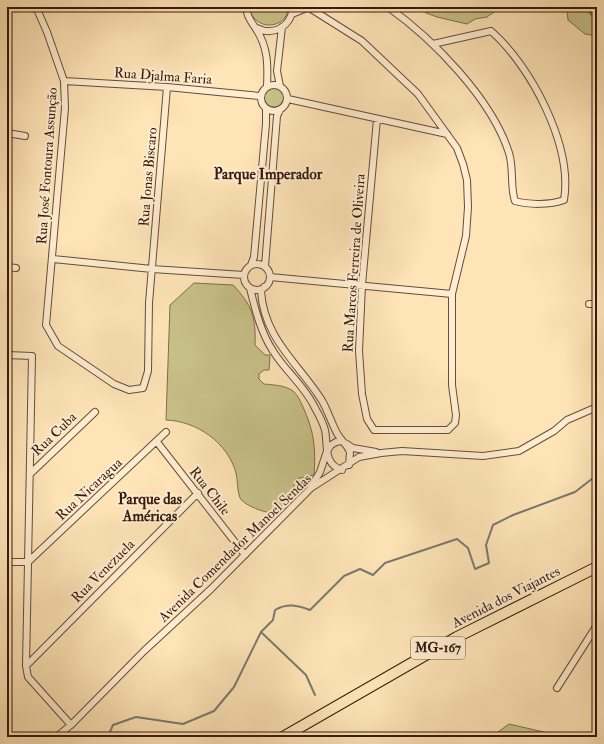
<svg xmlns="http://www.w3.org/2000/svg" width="604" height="744" viewBox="0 0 604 744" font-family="'IM FELL Double Pica',serif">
<rect width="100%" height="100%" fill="#fee4b7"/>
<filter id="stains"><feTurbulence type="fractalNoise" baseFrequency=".005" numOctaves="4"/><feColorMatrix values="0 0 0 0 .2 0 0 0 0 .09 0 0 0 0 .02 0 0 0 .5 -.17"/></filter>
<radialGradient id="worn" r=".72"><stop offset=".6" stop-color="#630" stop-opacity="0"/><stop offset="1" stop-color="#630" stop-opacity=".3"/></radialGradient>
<path fill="#c8c289" stroke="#7f6e4a" d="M249 7H289C286 31 253 31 249 7Z
M419 7H501L487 17 475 19 467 24 437 17 426 13Z
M564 7H597V36L585 34 568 20 567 11Z
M264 97a10 10 0 1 1 20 0a10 10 0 1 1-20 0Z
M194 283 233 285C252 305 256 317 255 345L265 355H270L269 370H264L259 374V379L264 384C273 385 285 385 293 391 298 395 300 401 303 407 314 431 316 448 314 475L295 479C294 496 285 502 274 513 265 513 245 506 240 498 237 491 238 481 236 473 228 443 197 421 166 420L170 305Z
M509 724 561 736 562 737H491Z"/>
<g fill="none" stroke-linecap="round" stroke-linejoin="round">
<path stroke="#777b71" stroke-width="2" d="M585 7 597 21
M261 632 306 675 315 695
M338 734 341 737
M111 737 109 734 113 725 136 717 183 724 214 711 234 687 261 632 273 620 275 610C287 603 297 605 310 610L344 576 360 569 373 575 385 563 457 539 468 548 475 569 489 563 486 545 493 525 513 515 575 492 597 475"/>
<defs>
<path id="minor" d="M36 7 47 32 64 81 65 108 46 325 58 346 114 384 129 390 143 388 148 371 149 303 167 87
M246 7C247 17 251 21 256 29 268 47 268 65 267 86
M308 7 362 41 418 94 457 148 463 164 467 180 468 207 466 236 452 294V385L456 415 455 423 448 430H374L367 419 362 394 359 351 362 285 377 119
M388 7C433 39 492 99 509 153 514 168 510 188 515 201 529 205 550 205 564 200 573 146 531 66 491 31L433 44
M292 14 309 7
M256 28C260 29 265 32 269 31 283 31 292 20 293 7
M64 81 167 87 260 96
M261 98a13 13 0 1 1 26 0a13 13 0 1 1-26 0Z
M280 86 277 71 282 27
M288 99 447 134
M7 133 25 136
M53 259 152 269 244 275
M244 277a13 13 0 1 1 26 0a13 13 0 1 1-26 0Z
M251 265 254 257 266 124V109
M265 266 277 116 280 110
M7 267 16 268
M270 277 452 294
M264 287 261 291C264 338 297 362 321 399 328 410 331 423 338 435 342 441 347 445 350 452L349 465
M250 288C255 309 261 333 273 351 285 371 305 386 315 408 319 415 323 423 325 430 328 445 323 464 342 470
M589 304H597
M7 355 32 356 26 666 28 677 71 725
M157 442 245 555
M30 474 95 412
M311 487 320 472 327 451 331 445 336 442 342 441 353 448 376 452
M7 562H28L166 432
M26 666 198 493
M557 688 597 625
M56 737 71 725 144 651 211 589 311 488 359 457 381 453 402 451 483 456 519 451 554 431 567 420 597 407"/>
<path id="primary" d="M283 737 457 637 597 567"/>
</defs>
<use href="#minor" stroke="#684c37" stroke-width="8"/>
<use href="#primary" stroke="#36190c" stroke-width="12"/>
<use href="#minor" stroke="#feedd0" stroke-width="6"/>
<use href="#primary" stroke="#fee4b7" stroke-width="10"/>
</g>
<g text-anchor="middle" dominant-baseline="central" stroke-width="4" stroke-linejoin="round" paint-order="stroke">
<rect fill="#feedd0" stroke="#725947" stroke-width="1" x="411" y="637" width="54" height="22" rx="3"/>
<g font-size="13" font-weight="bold" fill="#36190c">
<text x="438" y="648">MG-167</text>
</g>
<g font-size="14" fill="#36190c" stroke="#feedd0">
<text transform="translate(163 76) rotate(4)">Rua Djalma Faria</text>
<text transform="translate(47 166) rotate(-86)">Rua José Fontoura Assunção</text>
<text transform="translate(148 177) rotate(-85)">Rua Jonas Biscaro</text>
<text transform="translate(354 263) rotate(-86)">Rua Marcos Ferreira de Oliveira</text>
<text transform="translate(54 434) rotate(-44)">Rua Cuba</text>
<text transform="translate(89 489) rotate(-43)">Rua Nicaragua</text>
<text transform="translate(210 491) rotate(52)">Rua Chile</text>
<text transform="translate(235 548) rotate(-44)">Avenida Comendador Manoel Sendas</text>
<text transform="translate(103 571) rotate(-45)">Rua Venezuela</text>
<text transform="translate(506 597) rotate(-27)">Avenida dos Viajantes</text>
</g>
<g font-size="15" font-weight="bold" fill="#36190c" stroke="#feedd0">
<text x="268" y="174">Parque Imperador</text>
<text x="150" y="499">Parque das<tspan x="150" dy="17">Américas</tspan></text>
</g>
</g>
<rect width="604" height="744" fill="none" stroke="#fee4b7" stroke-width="24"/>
<rect x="8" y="8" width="588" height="728" fill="none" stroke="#36190c" stroke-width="2"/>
<rect x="12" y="12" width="580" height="720" fill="none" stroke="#36190c"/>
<rect width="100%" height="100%" filter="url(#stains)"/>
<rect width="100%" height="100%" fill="url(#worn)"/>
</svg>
